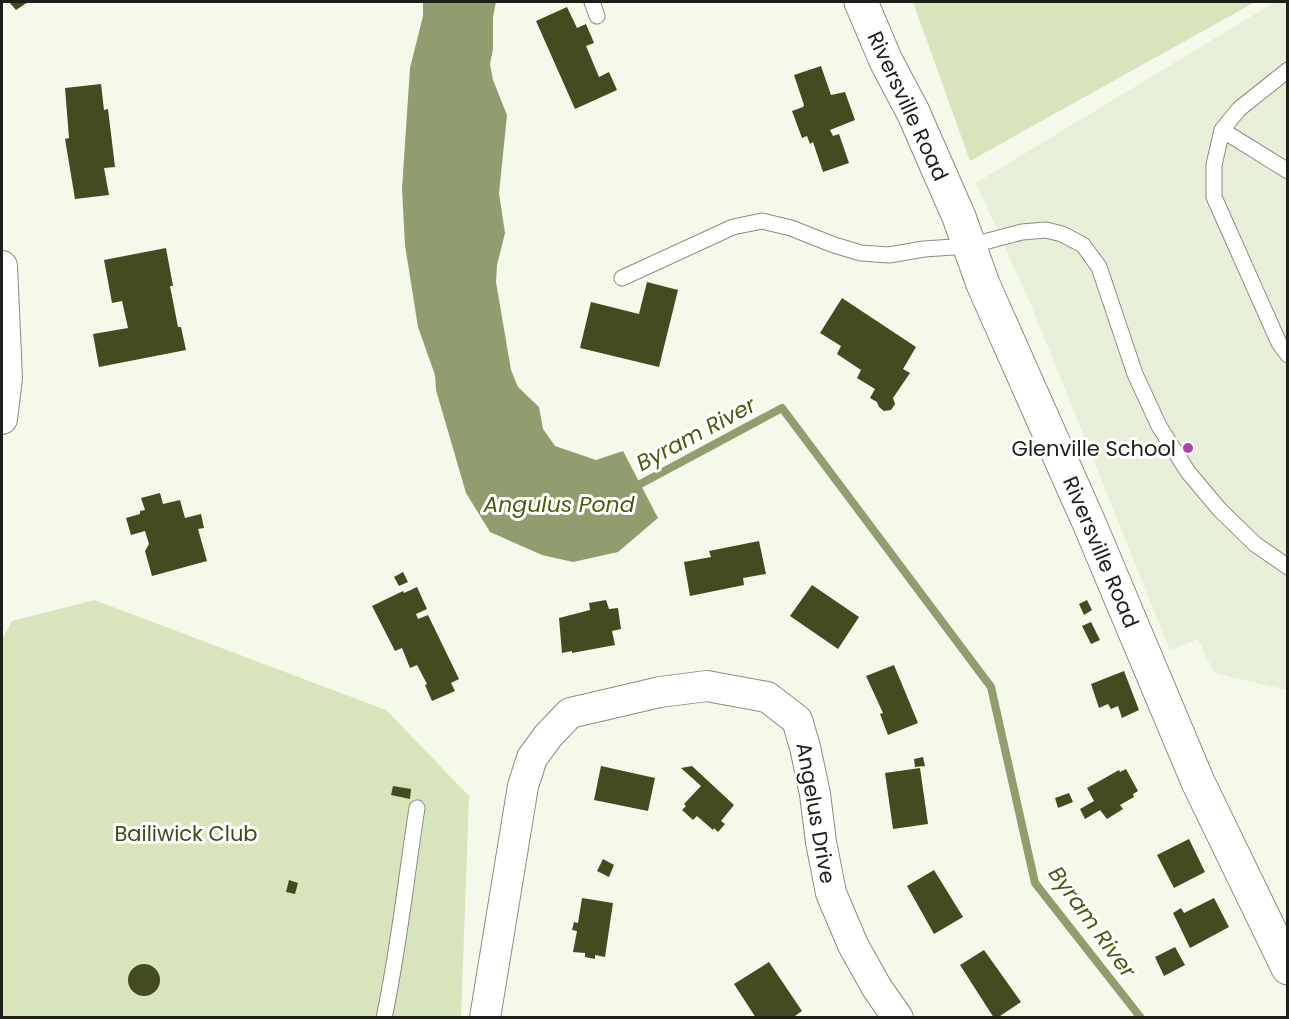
<svg xmlns="http://www.w3.org/2000/svg" width="1289" height="1019" viewBox="0 0 1289 1019" font-family="Poppins,sans-serif">
<rect width="100%" height="100%" fill="#f4f9ea"/>
<path fill="#e8efd9" d="M1275 2H1287V690L1214 673 1198 639 1170 650 1031 305 976 183Z"/>
<path fill="#d8e4bb" d="M913 2H1255L970 161Z
M94 600 386 710 469 796 461 1017H2V640L12 621Z"/>
<path fill="#909d6e" d="M423 2H496L493 17V49L490 64 493 80 507 115 499 193 505 233 497 265 496 282 511 370 518 387 539 407 543 429 555 446 596 460 623 451 658 518 618 552 573 562 542 555 490 532 466 493 436 390 435 375 418 327 405 245 402 189 410 68 423 16Z"/>
<g fill="none" stroke-linecap="round" stroke-linejoin="round">
<path stroke="#909d6e" stroke-width="8" d="M631 489 782 408 991 687 1035 883 1141 1018"/>
</g>
<path fill="#424c20" d="M9 2H28L16 10Z
M567 7 577 28 586 24 594 43 586 46 599 77 609 72 617 90 575 109 536 21Z
M821 66 831 95 845 92 855 120 830 130 833 136 839 134 849 163 823 172 813 142 810 144 807 136 802 138 792 111 803 107 804 105 794 75Z
M101 84 104 110 108 109 115 167 104 168 109 195 75 199 65 139 69 138 65 88Z
M166 248 173 286H170L178 327H181L186 350 99 367 93 334 128 328 122 301 112 303 104 260Z
M647 282 678 290 659 367 580 348 591 302 639 314Z
M842 298 916 347 903 369 910 373 893 398 895 404 891 410 884 411 879 407 877 402 870 398 875 389 857 378 861 370 837 354 841 346 820 333Z
M160 493 163 504 180 500 185 518 201 514 204 528 198 529 207 561 152 576 145 551 149 544 145 531 131 535 126 518 140 514V511L145 510 141 498Z
M759 541 766 574 743 578 744 585 690 596 684 562 711 557 709 551Z
M403 572 408 582 399 586 394 577Z
M812 585 859 617 838 649 790 616Z
M417 587 427 609 416 614 418 619 428 615 459 679 451 683 455 691 432 701 425 685 427 684 417 665 410 668 402 648 395 651 372 606 403 591 404 593Z
M606 600 609 609 618 608 621 629 612 631 615 645 572 653V651L562 653 559 618 590 610 589 603Z
M1087 600 1092 610 1084 615 1079 604Z
M1091 622 1100 640 1091 644 1082 626Z
M894 665 918 723 888 735 880 714 883 713 866 676Z
M1124 671 1139 710 1122 718 1118 706 1111 709 1108 704 1099 708 1091 684Z
M923 757 925 766 915 767 914 759Z
M601 766 655 778 648 811 594 800Z
M692 766 734 805 721 821 725 824 718 832 714 828 713 830 697 816 693 820 682 810 686 806 684 804 701 786 681 768Z
M920 768 928 824 893 829 885 773Z
M1126 769 1138 791 1133 794 1134 797 1120 805 1123 809 1107 819 1100 810 1085 819 1080 809 1094 801 1087 788 1119 770 1120 772Z
M393 786 411 789 410 799 391 795Z
M1069 793 1073 802 1058 808 1055 798Z
M1189 839 1205 872 1174 888 1157 855Z
M603 859 614 865 609 877 597 871Z
M934 870 963 917 934 934 907 886Z
M289 880 298 883 295 894 286 892Z
M582 898 613 903 605 957 595 955V959L585 957V953L573 952 577 931 572 930 574 922 578 923Z
M1214 898 1229 927 1190 948 1173 913 1181 908 1184 913Z
M1175 947 1185 965 1164 976 1155 957Z
M984 950 1021 1002 997 1018H994L960 965Z
M769 962 802 1011 792 1018H756L734 984Z
M128 980a16 16 0 1 1 32 0a16 16 0 1 1-32 0Z"/>
<g fill="none" stroke-linecap="round" stroke-linejoin="round">
<defs>
<path id="lane" d="M592 2 597 16
M1288 70 1239 109 1222 130 1214 165V197L1279 343 1288 355
M1222 130 1288 171
M622 278 733 227 762 221 791 228 834 245 861 253 889 255 924 249 969 246 1022 232 1046 230 1062 234 1083 245 1099 267 1135 374 1159 426 1188 472 1220 510 1255 544 1288 567
M384 1018C399 948 406 878 417 808"/>
<path id="street" d="M2 266 7 378 2 419
M485 1018 523 786 532 758 548 736 570 713 660 692 707 686 767 697 797 720 805 747 815 794 821 842 831 893 853 945 877 988 898 1018"/>
<path id="secondary" d="M861 2 886 61 913 112 959 217 983 284 1090 525 1198 782 1288 968"/>
</defs>
<use href="#lane" stroke="#898d80" stroke-width="17"/>
<use href="#street" stroke="#898d80" stroke-width="32"/>
<use href="#secondary" stroke="#898d80" stroke-width="35"/>
<use href="#lane" stroke="#fff" stroke-width="15"/>
<use href="#street" stroke="#fff" stroke-width="30"/>
<use href="#secondary" stroke="#fff" stroke-width="33"/>
</g>
<circle fill="#ab42a3" stroke="#fff" stroke-width="2" cx="1188" cy="448" r="6"/>
<g text-anchor="middle" dominant-baseline="central" stroke-width="6" stroke-linejoin="round" paint-order="stroke">
<g font-size="21" fill="#1e1f1a" stroke="#fff">
<text transform="translate(908 106) rotate(65)">Riversville Road</text>
<text transform="translate(1101 552) rotate(67)">Riversville Road</text>
<text transform="translate(816 813) rotate(80)">Angelus Drive</text>
</g>
<g font-size="21" fill="#1e1f1a" stroke="#fff" text-anchor="end">
<text x="1176" y="448">Glenville School</text>
</g>
<g font-size="21" fill="#404c16" stroke="#fff">
<text x="186" y="833">Bailiwick Club</text>
</g>
<g font-size="22" font-style="italic" fill="#4b5a0f" stroke="#fff">
<text transform="translate(696 434) rotate(-28)">Byram River</text>
<text x="559" y="504">Angulus Pond</text>
<text transform="translate(1092 922) rotate(54)">Byram River</text>
</g>
</g>
<rect width="1289" height="1019" fill="none" stroke="#1e1f1a" stroke-width="6"/>
</svg>
